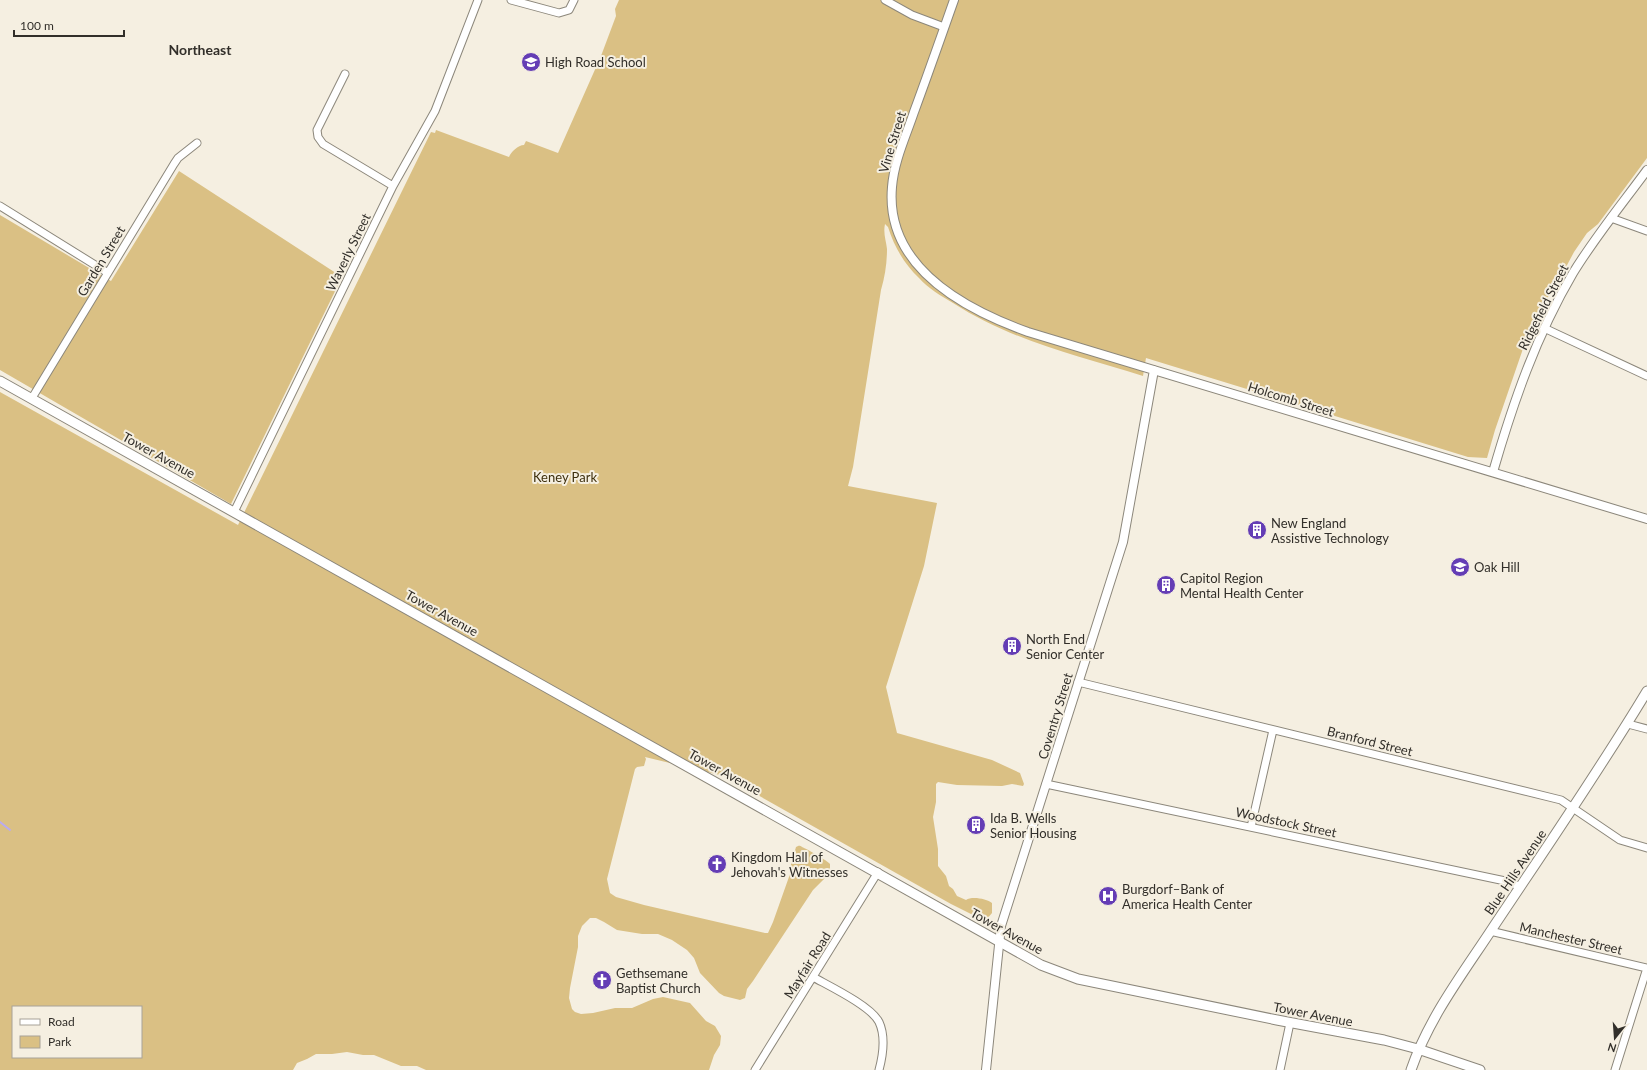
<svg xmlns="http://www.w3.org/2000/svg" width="1647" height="1070" viewBox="0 0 1647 1070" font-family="Lato,sans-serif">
<rect width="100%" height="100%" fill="#f5efe1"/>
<path fill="#dac084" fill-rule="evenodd" d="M619 0H1647V158L1598 224 1587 233 1574 252 1557 284 1548 297 1526 340 1495 430 1487 458 1468 457 1146 358 1143 376C1078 356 1010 340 953 303 941 296 928 288 919 278 904 264 894 246 888 227L885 224C883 233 886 240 887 249 887 263 885 276 881 290L853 467 848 486 937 503 924 566 886 687 897 733 992 760 1020 773 1024 784 1023 786 1012 784 1002 786 957 785 938 782 936 784V802L933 817 938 849V866L946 876 949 886 953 889 957 896 966 900C972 896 987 899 992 903V913L986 920H983L951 904 724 776 645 757 646 759 644 766 637 767 635 769 607 879 610 893 616 897 644 905 765 933H768L773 922 790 874 791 864 796 847C799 846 799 845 802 847 807 849 828 861 830 864V872L827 876 813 890 753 981 747 989 745 998 740 1000 724 996 719 993 700 973 694 958 687 950 672 940 658 934H642L617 930 604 922 596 918H590L582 926 578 936V947L570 988 569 998 572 1009 575 1012 581 1014 593 1013 615 1008H632L653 999 663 997 690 1003 706 1021 715 1026 721 1036 720 1045 714 1055 709 1070H426L417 1066H401L374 1055H363L347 1052 332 1054H316L307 1059 297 1063 293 1070H0V392L238 525 431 132 435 133 436 130 509 157C511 152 518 145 524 145L526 141 558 153 601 56 616 16 615 9ZM13 1007H141V1057H13Z
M179 171 342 277 231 504 0 370V215L111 281Z"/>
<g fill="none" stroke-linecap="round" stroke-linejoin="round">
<path stroke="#b9aaf1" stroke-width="2" d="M0 822 10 830"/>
<defs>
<path id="minor" d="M511 0 559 13 569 10 574 0
M885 0 912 15 944 27
M345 74 317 130 318 137 323 144 393 186
M0 206 108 273
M1611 218 1647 231
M1544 328 1647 376
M32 398 174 164 178 158 197 143
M234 512 393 186 435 111 478 0
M1078 682 1561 800 1620 840 1647 848
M1628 724 1647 729
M1046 784 1510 882 1520 887
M1251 827 1273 730
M1490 931 1647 968
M813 977C829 986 871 1006 879 1022 886 1037 883 1055 879 1070
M755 1070 878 872
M1280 1070 1290 1023
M1615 1070 1647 968"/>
<path id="tertiary" d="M954 0C941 37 928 74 914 112 906 136 894 161 892 187 885 267 964 309 1028 332L1647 519
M1493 472C1513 403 1536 336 1573 273 1595 237 1622 204 1647 170
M986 1070 1001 926 1123 542 1154 370"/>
<path id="secondary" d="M0 381 1041 965 1078 979 1277 1020 1384 1040 1418 1049 1480 1070
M1411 1070C1429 1017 1464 972 1494 926 1546 848 1599 771 1647 691"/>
</defs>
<use href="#minor" stroke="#8c877b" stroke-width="9"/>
<use href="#tertiary" stroke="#8c877b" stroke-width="10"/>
<use href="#secondary" stroke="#8c877b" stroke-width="11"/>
<use href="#minor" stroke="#fff" stroke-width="7"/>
<use href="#tertiary" stroke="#fff" stroke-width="8"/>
<use href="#secondary" stroke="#fff" stroke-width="9"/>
</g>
<defs>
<symbol id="school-disc" viewBox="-11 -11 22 22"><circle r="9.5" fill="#643db5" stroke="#f5efe1"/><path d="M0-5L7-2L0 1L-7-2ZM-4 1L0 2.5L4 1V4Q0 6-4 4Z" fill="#fff"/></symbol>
<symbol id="building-disc" viewBox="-11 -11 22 22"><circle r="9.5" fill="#643db5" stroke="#f5efe1"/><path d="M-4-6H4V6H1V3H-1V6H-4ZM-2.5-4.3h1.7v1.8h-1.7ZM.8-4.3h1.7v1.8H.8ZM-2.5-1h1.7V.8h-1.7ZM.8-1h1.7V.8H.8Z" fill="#fff"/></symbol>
<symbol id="church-disc" viewBox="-11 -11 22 22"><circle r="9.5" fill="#643db5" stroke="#f5efe1"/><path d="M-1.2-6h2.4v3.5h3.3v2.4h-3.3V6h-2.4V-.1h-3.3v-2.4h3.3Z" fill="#fff"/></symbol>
<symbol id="hospital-disc" viewBox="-11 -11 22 22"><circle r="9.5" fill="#643db5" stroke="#f5efe1"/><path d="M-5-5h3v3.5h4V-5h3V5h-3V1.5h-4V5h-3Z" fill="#fff"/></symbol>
</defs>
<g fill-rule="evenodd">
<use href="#school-disc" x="520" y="51" width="22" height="22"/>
<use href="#building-disc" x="1246" y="519" width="22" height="22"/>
<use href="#school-disc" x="1449" y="556" width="22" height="22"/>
<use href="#building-disc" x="1155" y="574" width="22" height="22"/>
<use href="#building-disc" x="1001" y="635" width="22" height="22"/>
<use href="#building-disc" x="965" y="814" width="22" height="22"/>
<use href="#church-disc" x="706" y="853" width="22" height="22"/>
<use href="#hospital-disc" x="1097" y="885" width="22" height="22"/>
<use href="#church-disc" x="591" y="969" width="22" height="22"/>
</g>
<g text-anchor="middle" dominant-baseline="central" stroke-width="4" stroke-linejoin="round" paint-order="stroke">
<g font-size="13" fill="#322f2a" stroke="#f5efe1" text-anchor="start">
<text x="545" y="62">High Road School</text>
<text x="1271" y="523">New England<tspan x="1271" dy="15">Assistive Technology</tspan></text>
<text x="1474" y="567">Oak Hill</text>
<text x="1180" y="578">Capitol Region<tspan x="1180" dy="15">Mental Health Center</tspan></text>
<text x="1026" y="639">North End<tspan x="1026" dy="15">Senior Center</tspan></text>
<text x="990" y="818">Ida B. Wells<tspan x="990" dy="15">Senior Housing</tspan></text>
<text x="731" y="857">Kingdom Hall of<tspan x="731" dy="15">Jehovah's Witnesses</tspan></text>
<text x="1122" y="889">Burgdorf–Bank of<tspan x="1122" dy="15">America Health Center</tspan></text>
<text x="616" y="973">Gethsemane<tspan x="616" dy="15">Baptist Church</tspan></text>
</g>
<g font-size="13" fill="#322f2a" stroke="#f5efe1">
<text transform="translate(892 142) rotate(-73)">Vine Street</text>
<text transform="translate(348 252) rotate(-64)">Waverly Street</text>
<text transform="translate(101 261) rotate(-59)">Garden Street</text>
<text transform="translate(1543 307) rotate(-63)">Ridgefield Street</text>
<text transform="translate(1291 399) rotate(17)">Holcomb Street</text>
<text transform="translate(159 455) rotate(29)">Tower Avenue</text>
<text transform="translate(442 613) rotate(29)">Tower Avenue</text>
<text transform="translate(1055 716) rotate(-73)">Coventry Street</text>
<text transform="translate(1370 741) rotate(14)">Branford Street</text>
<text transform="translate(725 772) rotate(29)">Tower Avenue</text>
<text transform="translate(1286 822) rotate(12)">Woodstock Street</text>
<text transform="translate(1515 872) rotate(-56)">Blue Hills Avenue</text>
<text transform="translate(1007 931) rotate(29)">Tower Avenue</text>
<text transform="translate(1571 938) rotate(13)">Manchester Street</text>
<text transform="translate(807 965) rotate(-58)">Mayfair Road</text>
<text transform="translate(1313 1014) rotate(11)">Tower Avenue</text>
</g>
<g font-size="13" fill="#3e300f" stroke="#f5efe1">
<text x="565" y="477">Keney Park</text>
</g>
<g font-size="14" font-weight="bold" fill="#322f2a" stroke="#f5efe1">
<text x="200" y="49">Northeast</text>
</g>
</g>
<rect x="12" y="1006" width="130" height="52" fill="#f5efe1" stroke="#a7a298"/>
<rect x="20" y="1019" width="20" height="6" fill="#ffffff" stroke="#a7a298"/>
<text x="48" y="1026" font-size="12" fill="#322f2a">Road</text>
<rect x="20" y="1036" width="20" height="12" fill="#dac084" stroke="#a7a298"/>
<text x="48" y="1046" font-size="12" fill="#322f2a">Park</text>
<g transform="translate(1615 1038) rotate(197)" stroke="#f5efe1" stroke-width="3" paint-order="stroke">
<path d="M0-3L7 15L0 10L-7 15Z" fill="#322f2a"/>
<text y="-6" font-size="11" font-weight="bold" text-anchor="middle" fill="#322f2a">N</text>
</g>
<path d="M14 30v6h110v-6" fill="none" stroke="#322f2a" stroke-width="2"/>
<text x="20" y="30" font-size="12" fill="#322f2a" stroke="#f5efe1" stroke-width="3" paint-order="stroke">100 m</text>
</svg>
